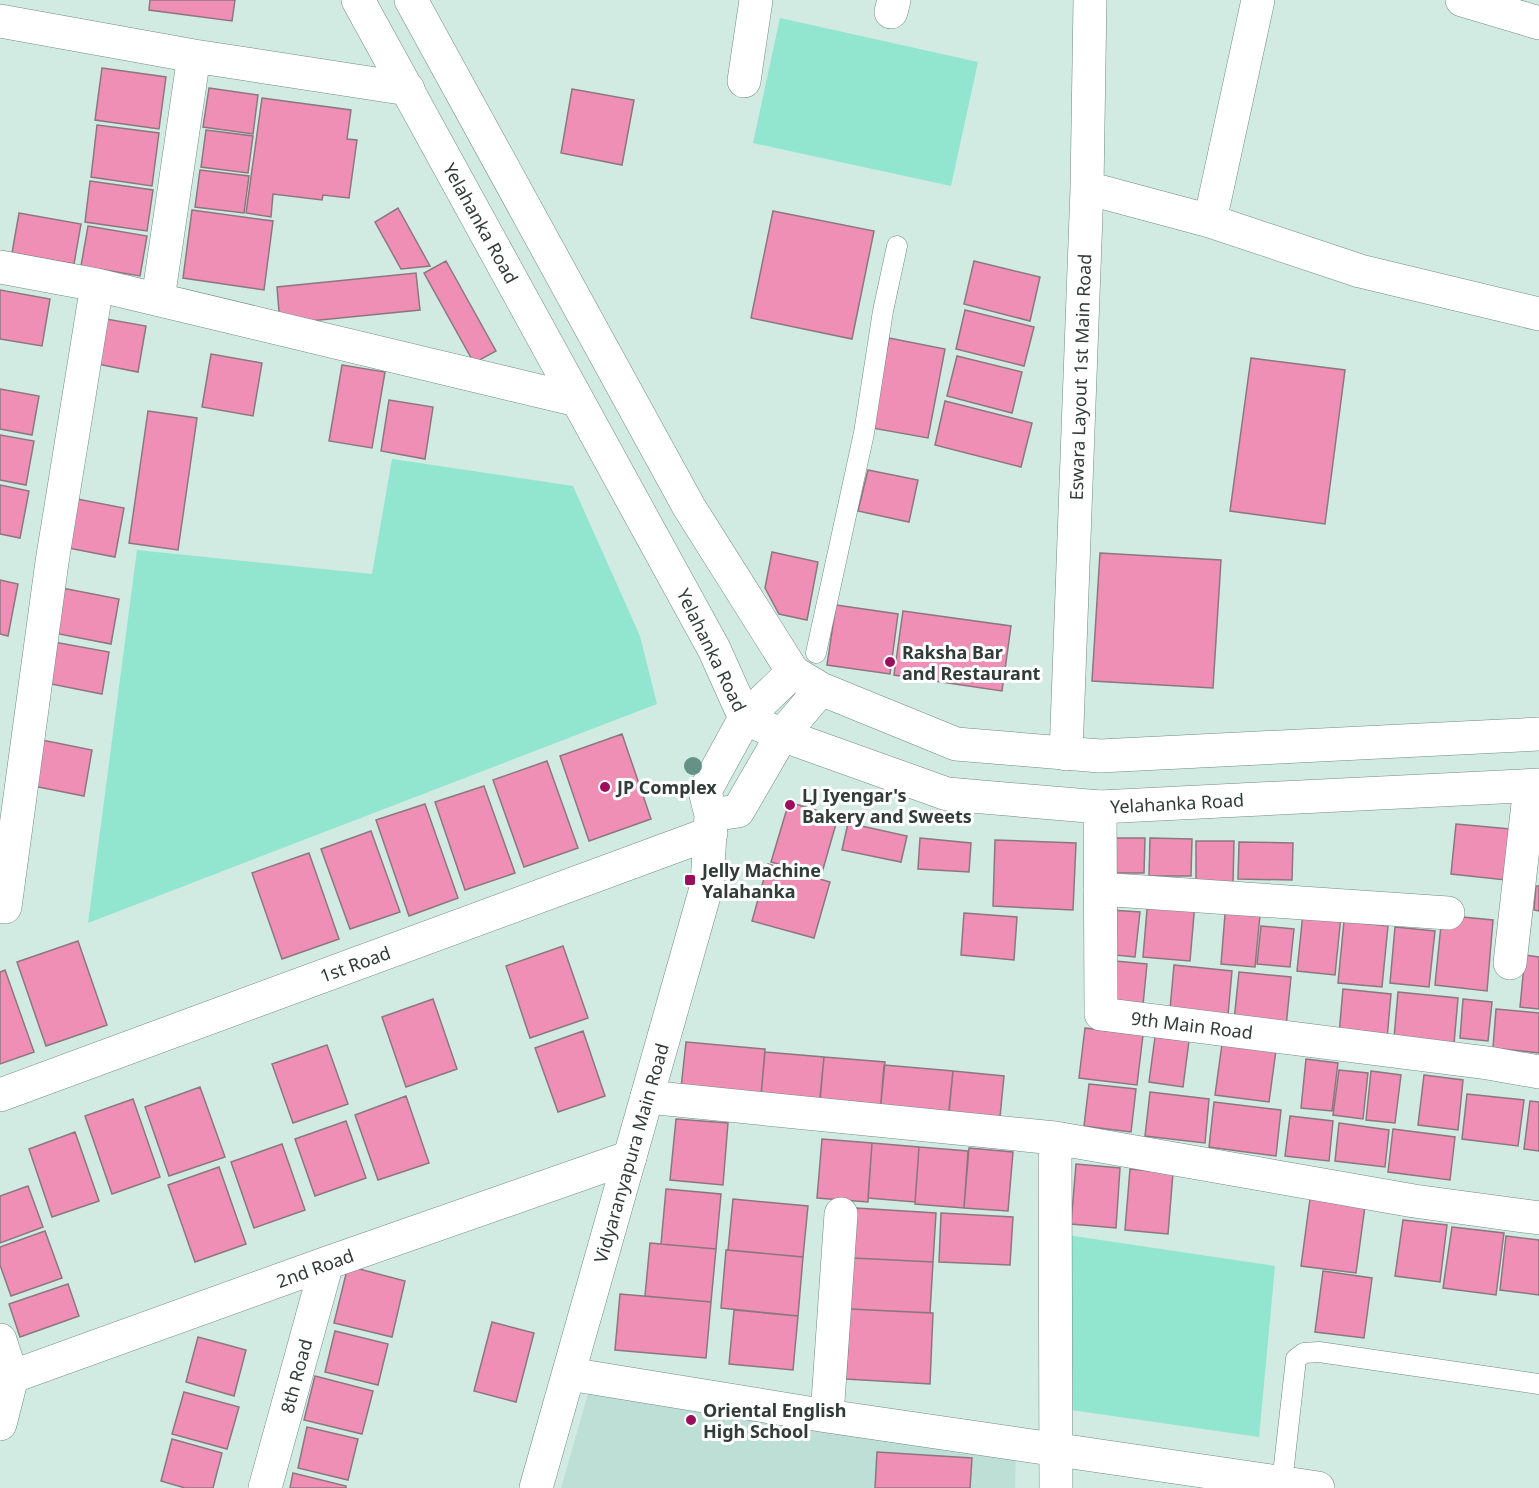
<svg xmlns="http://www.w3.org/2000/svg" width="1539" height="1488" viewBox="0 0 1539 1488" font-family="'Noto Sans',sans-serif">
<rect width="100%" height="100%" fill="#d1ebe3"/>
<path fill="#bedfd5" d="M589 1390 1016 1450 1015 1488H561Z"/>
<path fill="#92e5ce" d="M780 18 978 62 951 186 753 143Z
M392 459 573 486 640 636 657 704 88 923 137 550 372 574Z
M1067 1235 1275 1266 1259 1437 1071 1410Z"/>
<path fill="#f08fb5" stroke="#8d777f" stroke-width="1.5" d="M150 0H235L232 21 149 10Z
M102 68 166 77 159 129 95 120Z
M209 88 258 95 253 134 203 127Z
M572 89 634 100 622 165 561 153Z
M262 98 351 110 347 139 357 140 349 198 323 195 322 200 273 194 271 217 246 213Z
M97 125 159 133 152 186 91 177Z
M206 130 253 136 248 173 201 167Z
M200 170 249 176 244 213 195 207Z
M90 181 153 190 147 231 85 222Z
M398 208 430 266 401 269 375 222Z
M192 210 273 221 264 290 183 278Z
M773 211 874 231 852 339 751 318Z
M19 213 81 224 74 264 12 253Z
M88 226 147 236 140 276 81 266Z
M446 261 496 351 474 363 424 273Z
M974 261 1040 277 1030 321 964 304Z
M416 273 420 310 280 324 277 287Z
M0 290 50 299 42 346 0 339Z
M965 310 1034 327 1024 366 956 349Z
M95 317 146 326 138 372 87 362Z
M889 338 945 349 928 438 872 428Z
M211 354 262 363 253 416 202 407Z
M957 356 1022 372 1012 413 947 396Z
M1251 358 1345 370 1325 524 1230 511Z
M342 365 385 372 372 448 329 441Z
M0 389 39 396 32 435 0 429Z
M389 400 433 407 425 459 381 451Z
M945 401 1032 423 1021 467 935 445Z
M148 411 197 418 178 550 129 543Z
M0 435 34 441 26 485 0 480Z
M868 470 918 480 909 522 858 511Z
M0 485 29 491 20 538 0 534Z
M72 498 124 508 115 557 63 547Z
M772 552 818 562 807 620 779 614 765 588Z
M1100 553 1221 560 1213 688 1092 681Z
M0 580 18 584 8 636 0 634Z
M62 588 119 599 111 644 54 633Z
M836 605 898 614 890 674 827 665Z
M903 611 1011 626 1002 691 894 675Z
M54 642 109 652 102 694 46 683Z
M622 734 651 819 589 841 560 756Z
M37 739 92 750 84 796 28 785Z
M547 761 578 848 524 867 493 780Z
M484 786 515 873 465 890 435 802Z
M789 802 838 817 821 876 771 862Z
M425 804 458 898 409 916 376 820Z
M848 823 907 836 901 862 842 850Z
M1456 824 1510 829 1506 880 1451 874Z
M371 831 400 912 350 929 321 849Z
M920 838 971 843 969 872 918 869Z
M1106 838H1145L1144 873H1106Z
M1150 838 1192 839 1191 876H1149Z
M995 840 1076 843 1073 910 993 906Z
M1196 841H1234L1233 883H1196Z
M1239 842 1293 843 1292 880 1238 879Z
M309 853 339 939 282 959 252 873Z
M768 864 830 882 814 938 752 921Z
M1536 886H1539V911L1534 910Z
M1148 898 1195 903 1190 961 1143 957Z
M1226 902 1261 905 1255 967 1221 964Z
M1110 910 1140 912 1135 957 1105 954Z
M964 913 1017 917 1014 960 961 955Z
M1303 913 1341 916 1335 975 1297 971Z
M1442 915 1493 920 1487 991 1435 985Z
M1344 921 1388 926 1382 987 1338 983Z
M1261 926 1294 929 1290 967 1257 964Z
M1395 927 1435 931 1429 987 1390 983Z
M78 941 107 1025 46 1046 17 962Z
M563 946 588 1018 530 1038 506 966Z
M1525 955 1539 957V1009L1520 1007Z
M1115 961 1147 964 1143 1005 1111 1002Z
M1174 965 1232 971 1228 1015 1170 1009Z
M5 970 34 1052 0 1064V972Z
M1239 972 1291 977 1286 1027 1234 1021Z
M1343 989 1391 994 1387 1039 1339 1034Z
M1398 992 1458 998 1454 1044 1394 1038Z
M433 999 457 1069 406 1087 382 1017Z
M1463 999 1492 1002 1488 1041 1460 1038Z
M1496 1009 1539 1013V1053L1493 1048Z
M1085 1028 1143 1035 1137 1085 1079 1078Z
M583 1031 605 1096 558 1112 535 1048Z
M1155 1037 1189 1041 1183 1087 1149 1082Z
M686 1042 765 1049 761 1096 681 1088Z
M1222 1044 1276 1050 1269 1102 1215 1095Z
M327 1045 348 1104 293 1123 272 1064Z
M765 1052 824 1057 820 1101 761 1096Z
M824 1057 885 1062 880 1113 819 1107Z
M1306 1059 1338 1063 1332 1111 1301 1108Z
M884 1065 953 1071 948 1119 880 1113Z
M1339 1070 1368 1073 1363 1119 1333 1115Z
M953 1071 1004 1076 1000 1117 949 1113Z
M1371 1071 1401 1075 1395 1123 1366 1120Z
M1424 1075 1463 1080 1458 1130 1418 1125Z
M1089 1084 1136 1089 1131 1132 1084 1126Z
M200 1087 225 1157 169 1176 145 1107Z
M1150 1092 1209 1099 1205 1143 1145 1136Z
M1467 1094 1524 1100 1518 1146 1462 1139Z
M406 1096 429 1163 378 1180 355 1115Z
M133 1099 160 1177 112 1194 85 1116Z
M1530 1101 1539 1102V1151L1524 1149Z
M1214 1102 1281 1110 1276 1156 1209 1147Z
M1290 1116 1333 1121 1329 1161 1285 1156Z
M676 1119 728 1123 723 1185 670 1180Z
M346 1121 366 1178 315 1196 295 1139Z
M1339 1123 1389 1130 1385 1167 1335 1161Z
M1393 1129 1455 1137 1450 1180 1388 1172Z
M75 1132 99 1201 52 1217 29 1149Z
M822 1139 872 1143 868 1202 817 1198Z
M872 1143 919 1147 915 1202 868 1198Z
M282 1144 305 1210 254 1228 231 1162Z
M919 1147 968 1151 964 1208 915 1204Z
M969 1148 1013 1152 1008 1211 964 1208Z
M1076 1164 1120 1168 1116 1228 1071 1224Z
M219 1167 246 1244 195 1262 168 1185Z
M1130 1169 1173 1173 1168 1234 1125 1230Z
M28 1186 43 1227 0 1243V1196Z
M666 1189 721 1194 716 1249 661 1244Z
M733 1199 808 1206 803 1257 728 1250Z
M1310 1199 1365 1206 1356 1273 1301 1266Z
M856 1208 936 1213 933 1262 853 1258Z
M941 1213 1013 1217 1010 1265 939 1262Z
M1403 1220 1447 1225 1440 1282 1395 1276Z
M1452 1227 1504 1233 1496 1295 1443 1288Z
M45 1231 62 1278 11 1296 0 1265V1247Z
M1506 1236 1539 1240V1295L1500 1290Z
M650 1243 716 1249 711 1302 645 1296Z
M726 1250 803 1257 798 1316 721 1308Z
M853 1258 933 1262 930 1313 850 1309Z
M348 1266 405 1281 392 1337 334 1323Z
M1323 1271 1372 1278 1364 1338 1315 1332Z
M68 1284 79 1316 20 1337 9 1304Z
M620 1294 711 1302 706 1358 615 1350Z
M850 1309 933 1313 930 1384 846 1379Z
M734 1310 798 1316 793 1370 729 1364Z
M492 1322 534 1333 516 1402 474 1391Z
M335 1331 388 1344 378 1385 325 1372Z
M198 1337 246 1350 234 1396 186 1382Z
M315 1376 373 1391 362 1434 304 1420Z
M184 1392 239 1407 227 1449 172 1434Z
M307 1427 358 1439 348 1480 298 1468Z
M172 1439 222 1453 213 1488H185L161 1481Z
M877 1452 972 1458 970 1488H875Z
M293 1473 346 1486V1488H290Z"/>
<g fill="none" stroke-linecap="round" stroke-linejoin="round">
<defs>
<path id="service" d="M816 653 864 433 883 311 897 246
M1282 1483 1296 1359 1304 1353 1319 1352 1539 1384"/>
<path id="minor" d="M1462 0 1539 23
M891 12 894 0
M0 21 194 56 408 89
M744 81 756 0
M1087 188 1210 221 1360 271 1539 314
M1210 221 1258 0
M0 267 97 285 52 562 5 907 0 906
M97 285 577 400
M158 299 194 56
M1066 754 1087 188 1090 0
M1100 807 1101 1014 1488 1063 1539 1072
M1100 889 1448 913
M1510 963 1530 786
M0 1095 711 833
M647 1097 1055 1138 1414 1201 1539 1218
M1055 1138 1056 1488
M0 1340 12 1377 0 1424
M569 1374 827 1416 1318 1488
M0 1381 327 1263 630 1157
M827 1416 841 1214
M265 1488 327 1263"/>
<path id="secondary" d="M358 0 714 649 745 718 782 735 947 794 1100 807 1539 785
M411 0 689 507 793 672 821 689 956 744 1100 756 1539 734
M711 815 738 811 782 735 821 689
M536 1488 707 885 711 815 705 791 745 718 793 672"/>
</defs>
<use href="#service" stroke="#728a83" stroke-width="21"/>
<use href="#minor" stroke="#728a83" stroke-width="34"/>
<use href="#secondary" stroke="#728a83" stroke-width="34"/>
<use href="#service" stroke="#fff" stroke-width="20"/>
<use href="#minor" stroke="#fff" stroke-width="33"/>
<use href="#secondary" stroke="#fff" stroke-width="33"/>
</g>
<circle fill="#659187" cx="693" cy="766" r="9"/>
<g fill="#9c0e5b" stroke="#fff" stroke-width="2">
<circle cx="890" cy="662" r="6"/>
<circle cx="605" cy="787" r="6"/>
<circle cx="790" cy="805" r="6"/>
<rect x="684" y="874" width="12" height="12" rx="3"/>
<circle cx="691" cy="1420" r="6"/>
</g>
<g text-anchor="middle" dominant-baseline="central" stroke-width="6" stroke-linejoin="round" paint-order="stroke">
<g font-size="18" fill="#313b38" stroke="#fff">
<text transform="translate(481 223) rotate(61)">Yelahanka Road</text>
<text transform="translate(1080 377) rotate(-88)">Eswara Layout 1st Main Road</text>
<text transform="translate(712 650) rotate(64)">Yelahanka Road</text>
<text transform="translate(1177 803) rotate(-3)">Yelahanka Road</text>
<text transform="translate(355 964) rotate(-20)">1st Road</text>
<text transform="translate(1192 1025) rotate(7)">9th Main Road</text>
<text transform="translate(631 1153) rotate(-74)">Vidyaranyapura Main Road</text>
<text transform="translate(315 1268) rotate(-20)">2nd Road</text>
<text transform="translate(296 1376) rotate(-75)">8th Road</text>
</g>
<g font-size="18" font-weight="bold" fill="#313b38" stroke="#fff" text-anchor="start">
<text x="902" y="652">Raksha Bar<tspan x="902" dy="21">and Restaurant</tspan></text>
<text x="617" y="787">JP Complex</text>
<text x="802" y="795">LJ Iyengar's<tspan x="802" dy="21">Bakery and Sweets</tspan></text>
<text x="702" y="870">Jelly Machine<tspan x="702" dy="21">Yalahanka</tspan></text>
<text x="703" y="1410">Oriental English<tspan x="703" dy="21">High School</tspan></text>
</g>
</g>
</svg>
